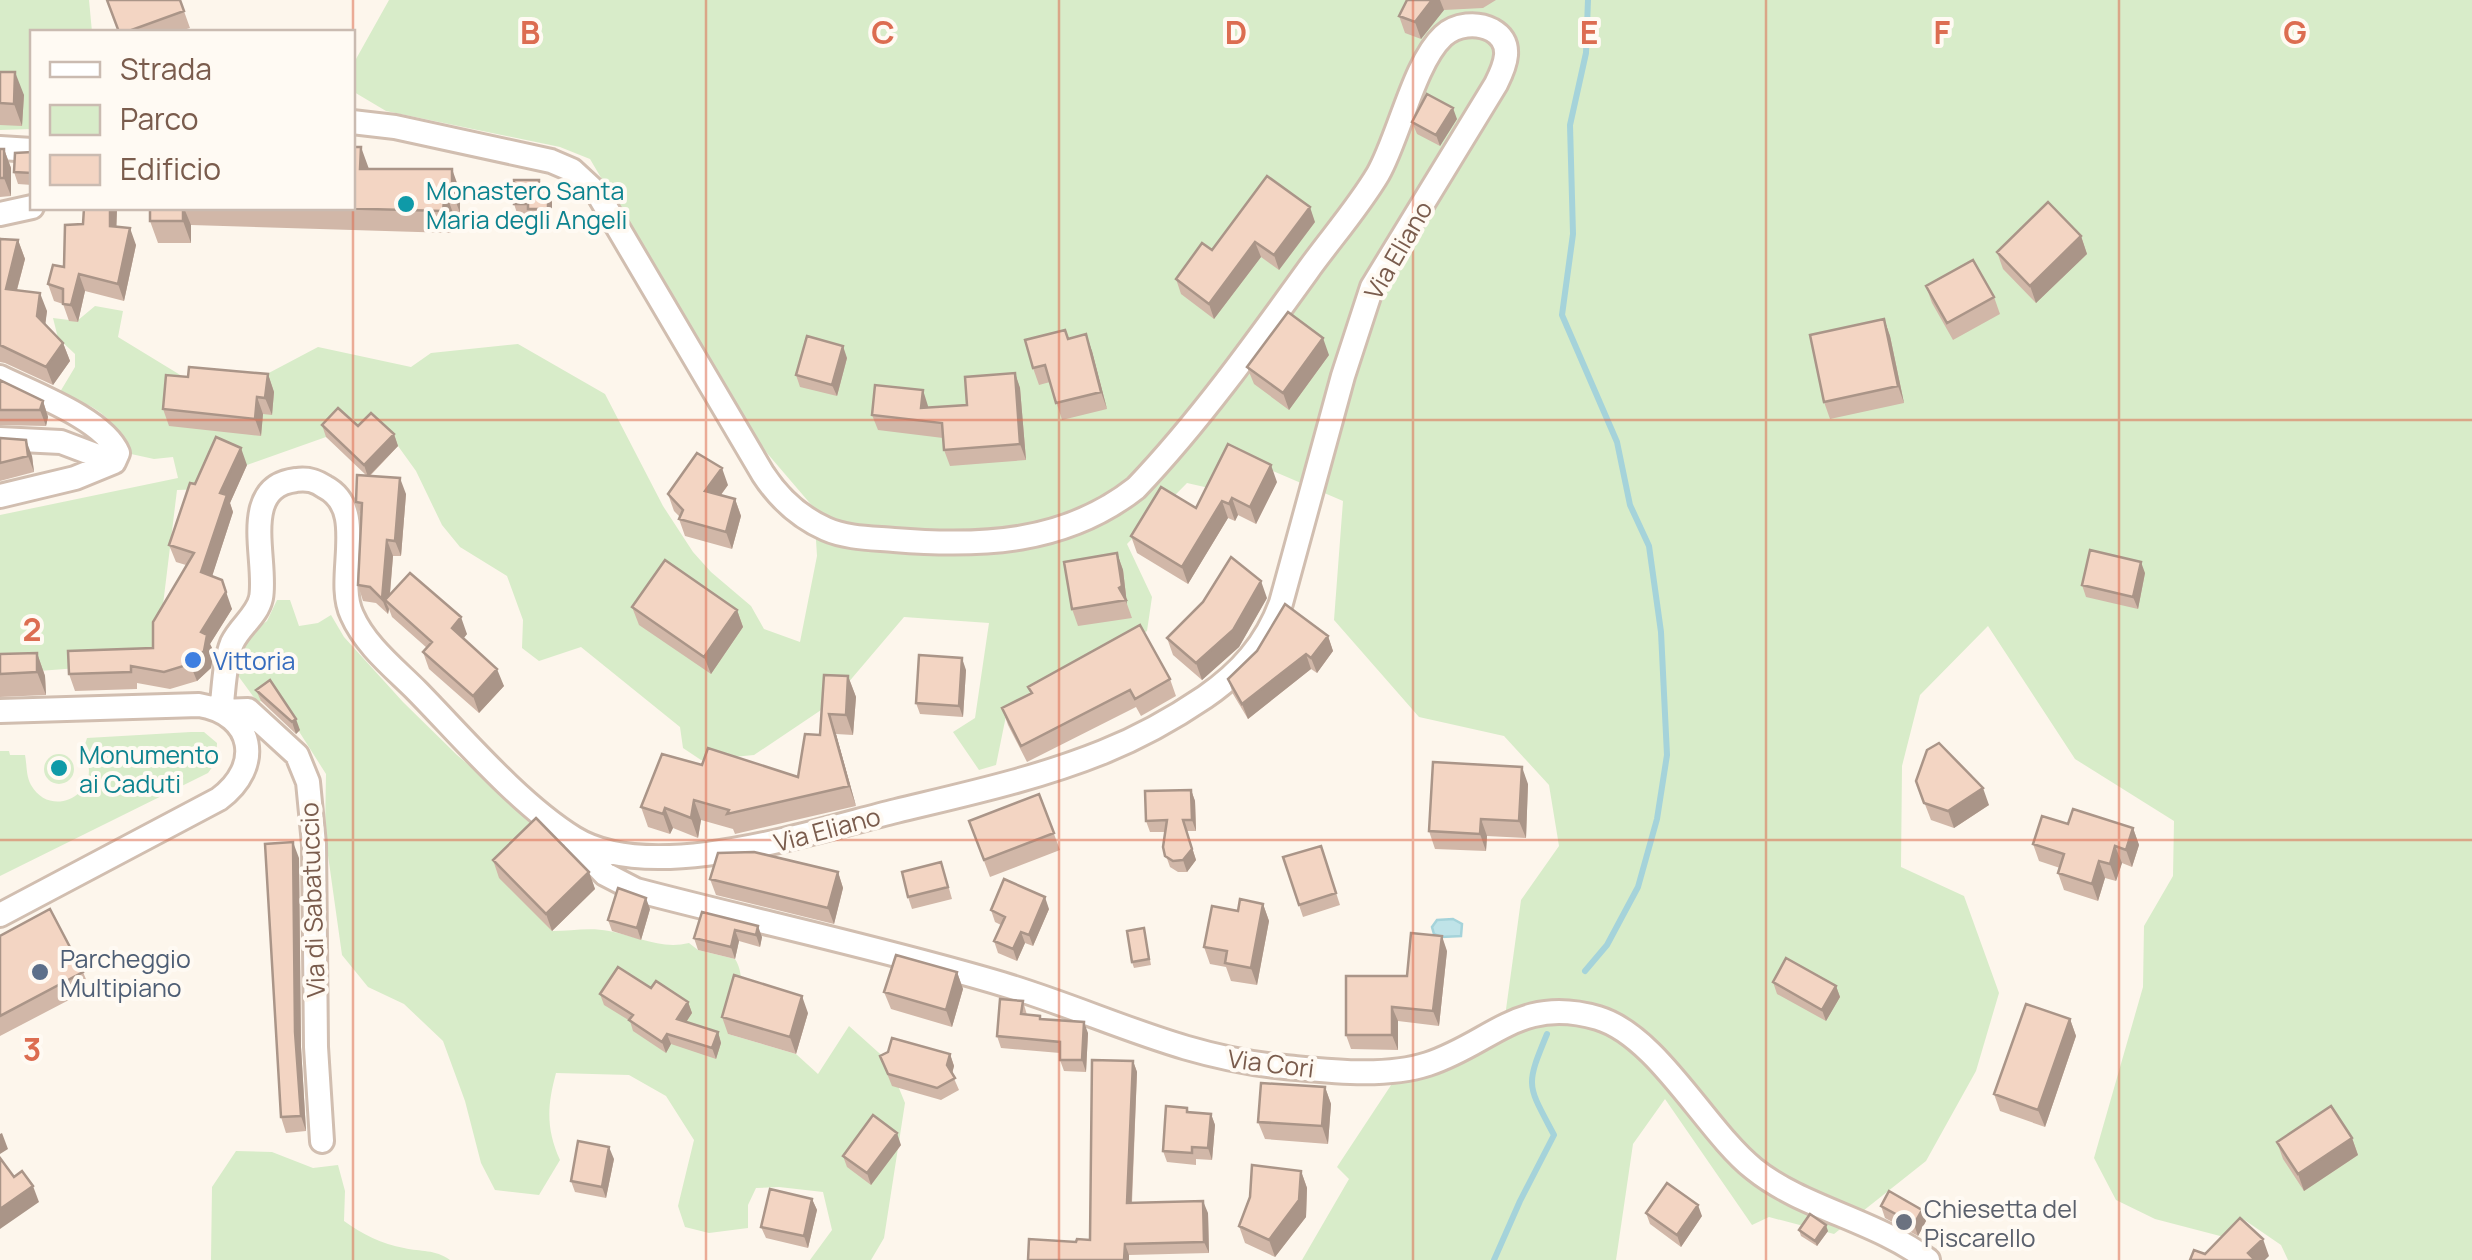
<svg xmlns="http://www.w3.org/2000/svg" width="2472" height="1260" viewBox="0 0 2472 1260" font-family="Manrope,sans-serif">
<rect width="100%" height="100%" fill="#fdf6ec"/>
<path fill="#d8ecc9" d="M0 0H89L92 32H32V129L0 130Z
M389 0H2472V1260H2288L2281 1245 2243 1219 2224 1237 2155 1219 2116 1200 2094 1158 2143 987 2144 926 2173 876 2174 821 2075 759 1988 626 1920 695 1902 766 1901 867 1964 896 1999 993 1976 1071 1926 1161 1834 1234 1769 1217 1752 1225 1665 1099 1633 1144 1616 1260H1302L1349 1179 1337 1167 1401 1070 1504 1024 1521 900 1559 846 1549 785 1504 736 1419 717 1334 620 1343 501 1226 451 1209 488 1187 483 1127 544 1152 597 1147 631 1007 711 996 765 979 770 953 732 975 718 989 623 904 617 830 704 754 755 701 760 683 748 680 727 581 647 539 661 522 648 523 620 507 576 460 547 442 525 416 471 398 446 326 437 247 465 222 455 207 489 177 490 156 662 0 674V515L178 478 173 457 154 459 131 454C125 436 106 413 88 405 77 400 68 403 60 392L75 367V354L58 338 53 318 77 321 95 306 123 311 118 337 195 384 265 375 318 347 411 367 431 353 518 344 605 394 663 506 693 552 711 572 751 606 764 629 800 642 817 556 814 508 754 438 590 159 560 147 386 111 354 92 356 59Z
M277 600H290L299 626 318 623 331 615 344 637 403 702 457 755 532 819 552 931C571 931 590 927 609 931 637 936 661 950 689 943L698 950 735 959C749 981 735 1010 728 1034L796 1054 818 1074 849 1026 888 1061 905 1103 884 1238 871 1260H810L832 1230 823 1192 779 1187 756 1188 748 1205V1228L709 1233 685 1227 678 1206 694 1140 666 1096 629 1075 556 1073C547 1106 546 1129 560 1160L539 1195 495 1190 481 1163 465 1101 443 1041 404 1004 368 987 342 955 325 834 326 774 274 692 258 703 239 677 236 658 245 637 267 621Z
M191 732H204L217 743 216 762 208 773 0 876V751H9L10 755H25C27 765 26 776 31 785 52 822 107 791 83 751L87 738Z
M44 769a15 15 0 1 1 30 0a15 15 0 1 1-30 0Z
M236 1151 272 1152 313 1168 338 1165 345 1191 344 1221C362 1234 382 1244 404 1248 421 1252 435 1249 450 1260H211L212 1187Z"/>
<path fill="#bfe3e8" stroke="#a5d3da" stroke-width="2.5" d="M1453 919 1462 924 1461 936 1441 937 1434 934 1432 927 1437 920Z"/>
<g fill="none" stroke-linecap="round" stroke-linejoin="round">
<path stroke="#a5d3da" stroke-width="6" d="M1585 971 1607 945 1638 887 1657 819 1667 755 1661 632 1649 546 1630 505 1617 442 1562 315 1573 234 1570 125 1586 53 1588 0
M1494 1260 1520 1201 1554 1135C1527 1084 1525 1087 1547 1034"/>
<defs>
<path id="minor" d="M0 148 32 150
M0 214 32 207
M0 377C32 393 104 419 118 453L114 462
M0 439 61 442 114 462
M0 496 75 478 114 462
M0 711 199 705C255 714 263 767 219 799L0 915
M221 711C224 690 224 663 232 643 240 626 257 616 261 598 268 561 238 487 296 480 308 478 316 481 325 487 369 510 334 578 352 615 365 645 394 668 417 691 462 737 519 804 574 838 651 886 814 831 896 811 966 794 1036 779 1103 752 1138 738 1174 718 1205 697 1240 673 1266 644 1281 603L1343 376 1372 287 1496 84C1505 66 1515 43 1492 30 1477 22 1456 24 1443 36 1414 63 1399 137 1378 174 1359 206 1333 236 1311 266 1257 341 1199 422 1136 488 1065 544 980 547 894 540 871 538 846 538 826 529 799 517 778 497 763 474L598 194 572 170 551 161 395 127 352 122
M221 711 248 710 297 755 308 782 314 844 316 1047 322 1141
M575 843 605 874 636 890C758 922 881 948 1002 984 1102 1014 1178 1057 1285 1067 1329 1071 1385 1078 1428 1064 1492 1043 1520 995 1598 1018 1658 1036 1706 1131 1754 1169 1802 1208 1875 1220 1928 1260"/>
</defs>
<use href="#minor" stroke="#d1beb0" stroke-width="28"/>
<use href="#minor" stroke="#fff" stroke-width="22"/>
</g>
<path fill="#d1b7a8" d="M180 0 190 28 177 32H119Z
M1407 0H1496L1483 8 1444 10 1421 39 1405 33 1399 16Z
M0 72 24 95 22 126 0 125Z
M1457 119 1440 146 1417 134 1412 122Z
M0 149H4L11 168V196L0 197Z
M32 152V185L18 184 14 172Z
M369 169 460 191V213H453L451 233 191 225V243H158L150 221V208H352Z
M543 191 552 202V220H532L531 216H518L514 204Z
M117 208 116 227 136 245 124 301 85 291 78 322 69 321 63 304 54 301 48 284 64 267 83 224Z
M1315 222 1279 270 1261 257 1214 319 1181 294 1176 279 1212 250Z
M2081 236 2087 254 2036 303 2003 269 1997 252Z
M0 237 1 239 18 240 25 259 17 290 47 311 45 324 63 343 70 361 53 385 5 363 0 362Z
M1926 286 1994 297 2000 314 1953 340 1932 303Z
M1884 319 1890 336 1904 403 1830 419 1824 402Z
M1069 339 1092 351 1107 409 1062 420 1050 382 1039 385 1033 368Z
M1329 355 1289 410 1254 384 1247 367Z
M847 358 837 396 800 387 796 375Z
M1015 373 1020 388 1026 460 950 466 944 450 943 438 878 430 872 415 928 406V408L967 405Z
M268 374 274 392 272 415 263 414 261 436 169 426 163 409 188 377Z
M0 380 43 401 48 417 46 426 0 425Z
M322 425 358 426 394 434 398 446 370 476 406 494 401 556H393L390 595 467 634 463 639 504 686 479 713 429 669 423 652 427 648 392 617 389 609 388 614 376 603 363 601 358 585 362 518 356 502 367 476 326 437Z
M0 438 32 456 34 472 0 481Z
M247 465 230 503 233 512 212 576 232 609 210 644 214 652 211 668 197 681 170 689 137 683V689L75 691 69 674 153 648 186 565 176 562 169 545 195 484Z
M1277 482 1256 524 1238 515 1235 521 1228 518 1188 584 1137 553 1131 536 1196 508Z
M728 485 721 495 735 499 741 516 732 549 685 536 679 519 680 517 674 511 668 494Z
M1117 553 1123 570 1127 604 1132 618 1078 626 1072 609Z
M2145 573 2138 609 2086 597 2082 585Z
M1267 598 1239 647 1202 680 1173 655 1167 638Z
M632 607 737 610 743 627 711 674 639 625Z
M1328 636 1333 651 1317 673 1311 669 1248 719 1233 694 1228 679Z
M37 653 45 676 46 695 0 697V654Z
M966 670 963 717 920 714 916 703Z
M824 675 848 676 856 697 853 735 836 734 856 806 735 834 733 829 701 820 698 838 673 828 670 834 648 827 641 807 702 765 798 777 820 735Z
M1170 679 1176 696 1141 716 1136 707 1027 762 1008 725 1002 708 1031 694 1028 687Z
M256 690 300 730 296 734 261 701Z
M1916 781 1989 805 1954 828 1931 820Z
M1528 784 1526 838 1487 836 1486 851 1435 849 1429 831Z
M1191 790 1195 801 1196 831H1187L1196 860 1187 872H1178L1170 867 1163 847 1165 832H1150L1146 821Z
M1039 794 1060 850 990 877 969 821Z
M2068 824 2133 828 2139 845 2132 867 2122 863 2116 881 2105 878 2098 901 2064 890 2058 873 2060 868 2039 861 2033 844Z
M1321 846 1340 905 1303 917 1283 857Z
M299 858 301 1047 306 1131 286 1133 281 1117Z
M493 860 589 872 595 889 552 931 499 878Z
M838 872 843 888 834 924 716 895 710 879Z
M945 874 952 899 912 909 908 897Z
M1263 904 1269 921 1257 985 1231 981 1226 967 1210 964 1204 947 1238 911Z
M650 909 641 940 612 931 608 920Z
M1049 909 1033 946 1025 943 1017 961 998 953 994 941 1001 925 995 922 991 910Z
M702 912 762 937 760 947 739 941 735 959 698 950 694 938Z
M1144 928 1151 965 1134 968 1132 962Z
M0 936 83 972 90 989 0 1036Z
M1447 951 1439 1026 1398 1021V1050L1351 1049 1346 1035Z
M957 972 963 989 952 1027 891 1009 884 992Z
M1773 982 1836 986 1840 997 1826 1021 1777 994Z
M651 988 688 1002 692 1013 686 1022 718 1032 721 1043 716 1059 671 1044 666 1053 633 1031 630 1021 604 1005 600 994Z
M1023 1001 1027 1015 1088 1033 1086 1072 1064 1071 1060 1060V1053L1001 1048 997 1036Z
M808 1013 796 1054 728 1034 722 1017Z
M2070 1019 2076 1036 2045 1127 2000 1111 1994 1094Z
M950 1054 954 1066 952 1074 959 1090 941 1100 892 1086 880 1056Z
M1133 1061 1137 1072 1132 1203 1208 1213 1209 1253 1129 1255V1260H1028L1090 1240Z
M1325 1087 1331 1104 1328 1144 1265 1139 1258 1122Z
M1187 1108 1189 1112 1211 1114 1215 1125 1212 1160 1196 1159V1165L1167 1162 1163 1151Z
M2352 1138 2358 1155 2304 1191 2283 1159 2277 1142Z
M901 1145 871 1185 847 1167 843 1156Z
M614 1159 606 1198 575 1192 571 1181Z
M1301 1171 1307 1188 1306 1217 1275 1257 1245 1243 1239 1226Z
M812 1199 817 1210 808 1248 766 1238 761 1227Z
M1881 1206 1926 1221 1918 1236 1885 1218Z
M1646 1213 1702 1216 1681 1247 1650 1224Z
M1799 1230 1828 1231 1817 1246 1801 1236Z"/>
<path fill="#aa9588" d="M1432 0H1440L1444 10 1421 39 1415 22Z
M15 72 24 95 22 126 14 104Z
M1453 108 1457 119 1440 146 1436 135Z
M361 147 369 169H360Z
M4 149 11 168V196L4 178Z
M452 169 460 191V213L452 191Z
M445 191 453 213 451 233 443 211Z
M548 191 552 202V220L548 209Z
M1310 207 1315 222 1279 270 1274 255Z
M110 208H117L116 243 110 226Z
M183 208H184L191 225V243L183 221Z
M130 228 136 245 124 301 118 284Z
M2081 236 2087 254 2036 303 2030 286Z
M18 240 25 259 12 308 6 289Z
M1255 242 1261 257 1214 319 1209 304Z
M79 274 85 291 78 322 71 305Z
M40 293 47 311 44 335 37 316Z
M1884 319 1890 336 1904 403 1898 386Z
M1086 334 1092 351 1107 409 1101 392Z
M1323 338 1329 355 1289 410 1283 393Z
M63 343 70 361 53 385 46 367Z
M843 346 847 358 837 396 832 385Z
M1015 373 1020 388 1026 460 1020 444Z
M268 374 274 392 272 415 265 398Z
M923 390 928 406 927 421 921 408Z
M257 397 263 414 261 436 255 419Z
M43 401 48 417 46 426 40 410Z
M394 434 398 446 368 477 364 465Z
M26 440 32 456 34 472 28 456Z
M241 448 247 465 230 503 233 512 208 589 201 572 220 493Z
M1271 465 1277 482 1256 524 1250 507Z
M722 468 728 485 711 508 705 491Z
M400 478 406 494 401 556 395 541Z
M1232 498 1238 515 1235 521 1229 504Z
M735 499 741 516 732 549 726 532Z
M1222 501 1228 518 1188 584 1182 567Z
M387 540 393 556 389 603 385 600 389 609 388 614 382 599Z
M1117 553 1123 570 1127 604 1119 588Z
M2141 562 2145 573 2138 609 2133 597Z
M222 580 232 609 210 644 214 652 211 668 197 681 190 664 201 632Z
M1261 581 1267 598 1239 647 1202 680 1196 663Z
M737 610 743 627 711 674 704 657Z
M461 617 467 634 458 645 452 628Z
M1328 636 1333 651 1317 673 1311 658Z
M37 653 45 676 46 695 37 672Z
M1306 654 1311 669 1248 719 1242 704Z
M962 658 966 670 963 717 959 706Z
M497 669 504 686 479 713 473 696Z
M848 676 856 697 853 735 846 715Z
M829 714 836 734 856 806 849 786Z
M296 719 300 730 296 734 292 722Z
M1522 767 1528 784 1526 838 1519 821Z
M1983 788 1989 805 1954 828 1948 811Z
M1191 790 1195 801 1196 831 1192 820Z
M694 800 701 820 698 838 691 818Z
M665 808 673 828 670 834 663 814Z
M1481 819 1487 836 1486 851 1480 834Z
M1183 820 1196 860 1187 872 1183 860Z
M2133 828 2139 845 2132 867 2126 850Z
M293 842 299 858 301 1047 306 1131 301 1116 295 1032Z
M2115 846 2122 863 2116 881 2110 864Z
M2099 861 2105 878 2098 901 2092 884Z
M589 872 595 889 552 931 546 914Z
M838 872 843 888 834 924 828 908Z
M1045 897 1049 909 1033 946 1029 935Z
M646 898 650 909 641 940 637 928Z
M1263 904 1269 921 1257 985 1251 968Z
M758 926 762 937 760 947 756 935Z
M735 930 739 941 735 959 731 947Z
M1021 932 1025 943 1017 961 1013 949Z
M1442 936 1447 951 1439 1026 1433 1011Z
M957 972 963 989 952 1027 946 1010Z
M1836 986 1840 997 1826 1021 1822 1010Z
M802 996 808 1013 796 1054 790 1037Z
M688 1002 692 1013 681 1030 677 1019Z
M1392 1007 1398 1021V1050L1392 1035Z
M2070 1019 2076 1036 2045 1127 2038 1110Z
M1084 1022 1088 1033 1086 1072 1082 1060Z
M718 1032 721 1043 716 1059 712 1048Z
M667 1034 671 1044 666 1053 662 1042Z
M950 1054 954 1066 951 1077 947 1065Z
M1133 1061 1137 1072 1131 1215 1127 1203Z
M1325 1087 1331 1104 1328 1144 1322 1126Z
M1211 1114 1215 1125 1212 1160 1208 1148Z
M2 1133 8 1149 0 1154V1134Z
M897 1133 901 1145 871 1185 867 1173Z
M2352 1138 2358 1155 2304 1191 2298 1174Z
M609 1147 614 1159 606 1198 602 1187Z
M1301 1171 1307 1188 1306 1217 1275 1257 1269 1240Z
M33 1186 39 1202 0 1229V1209Z
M812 1199 817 1210 808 1248 804 1236Z
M1203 1201 1208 1213 1209 1253 1204 1242Z
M1698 1205 1702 1216 1681 1247 1677 1235Z
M1922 1210 1926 1221 1918 1236 1914 1224Z
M1826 1225 1828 1231 1817 1246 1815 1241Z
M2263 1239 2269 1256 2265 1260H2251L2248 1253Z
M1125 1244 1129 1255V1260H1124Z"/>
<path fill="#f3d5c3" stroke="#aa9588" stroke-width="2.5" d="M107 0H180L184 11 126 32H119Z
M1407 0H1432L1415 22 1399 16Z
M0 72H15L14 104 0 103Z
M1427 94 1453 108 1436 135 1412 122Z
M352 147H361L360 169H452V191H445L443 211 331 208H352Z
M0 149H4V178H0Z
M32 152V173L14 172 15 153Z
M1267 176 1310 207 1274 255 1255 242 1209 304 1176 279 1202 243 1212 250Z
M514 180H539V191H548V209H528V204H514Z
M2048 202 2081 236 2030 286 1997 252Z
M84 208H110V226L130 228 118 284 79 274 71 305 63 304V289L48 284 53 265 64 267 65 225 83 224Z
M150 208H183V221H150Z
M0 239 18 240 6 289 40 293 37 316 63 343 46 367 0 345Z
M1973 260 1994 297 1947 323 1926 286Z
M1288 312 1323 338 1283 393 1247 367Z
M1884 319 1898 386 1824 402 1810 335Z
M1065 330 1068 339 1086 334 1101 392 1056 403 1045 365 1033 368 1025 340Z
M807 336 843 346 832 385 796 375Z
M189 367 268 374 265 398 257 397 255 419 163 409 166 375 188 377Z
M1015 373 1020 444 944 450 942 423 872 415 875 385 923 390 921 408 967 405 965 377Z
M0 380 43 401 40 410H0Z
M338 408 358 426 371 413 394 434 364 465 322 425Z
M216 437 241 448 220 493 227 495 201 572 222 580 226 592 201 632 207 635 204 651 190 664 164 672 131 666V672L69 674 68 651 153 648V622L194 553 169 545 190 483 195 484Z
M0 438 26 440 28 456 0 463Z
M1228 444 1271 465 1250 507 1232 498 1229 504 1222 501 1182 567 1131 536 1161 487 1196 508Z
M697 453 722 468 705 491 735 499 726 532 679 519 683 510 668 494Z
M357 475 400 478 395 541 387 540 382 599 370 587 358 585 362 503 356 502Z
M2090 550 2141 562 2133 597 2082 585Z
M1117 553 1122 586 1119 588 1126 600 1072 609 1064 562Z
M1231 557 1261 581 1233 630 1196 663 1167 638 1203 602Z
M665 560 737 610 704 657 632 607Z
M410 573 461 617 452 628 497 669 473 696 423 652 432 642 385 600Z
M1285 604 1328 636 1311 658 1306 654 1242 704 1228 679 1257 651Z
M1140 625 1170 679 1135 699 1130 690 1021 746 1002 708 1032 693 1028 687Z
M37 653V672L0 674V654Z
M919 655 962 658 959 706 916 703Z
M824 675 848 676 846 715 829 714 849 786 727 814 729 810 694 800 691 818 665 808 663 814 641 807 662 754 702 765 708 748 798 777 805 734 820 735Z
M270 680 296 719 292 722 256 690Z
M1939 743 1983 788 1948 811 1924 803 1916 781 1927 750Z
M1433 762 1522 767 1519 821 1481 819 1480 834 1429 831Z
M1191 790 1192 820H1183L1192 849 1183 860 1173 861 1165 856 1163 847 1167 820 1146 821 1145 791Z
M1039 794 1054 833 984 860 969 821Z
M2073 809 2133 828 2126 850 2115 846 2110 864 2099 861 2092 884 2058 873 2064 854 2033 844 2042 816 2068 824Z
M536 818 589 872 546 914 493 860Z
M293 842 295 1032 301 1116 281 1117 265 844Z
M1321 846 1336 893 1299 905 1283 857Z
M754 852 838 872 828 908 710 879 718 853Z
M941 862 948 887 908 897 902 872Z
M1004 879 1045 897 1029 935 1021 932 1013 949 994 941 1005 917 991 910Z
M618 888 646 898 637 928 608 920Z
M1240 899 1263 904 1251 968 1225 963 1227 951 1204 947 1212 906 1238 911Z
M50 909 83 972 0 1016V936Z
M702 912 758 926 756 935 735 930 731 947 694 938Z
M1144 928 1149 959 1132 962 1127 931Z
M1411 933 1442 936 1433 1011 1392 1007V1035H1346V976H1407Z
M896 955 957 972 946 1010 884 992Z
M1786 958 1836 986 1822 1010 1773 982Z
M618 967 651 988 656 981 688 1002 677 1019 718 1032 712 1048 667 1034 662 1042 629 1020 633 1015 600 994Z
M734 975 802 996 790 1037 722 1017Z
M1000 999 1023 1001 1021 1014 1040 1016V1019L1084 1022 1082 1060H1060V1042L997 1036Z
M2026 1004 2070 1019 2038 1110 1994 1094Z
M892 1038 950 1054 947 1065 955 1078 937 1088 888 1074 880 1056 888 1052Z
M1092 1060 1133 1061 1127 1203 1203 1201 1204 1242 1125 1244 1124 1260H1028L1029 1239 1076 1242 1077 1239 1090 1240Z
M1261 1083 1325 1087 1322 1126 1258 1122Z
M1166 1106 1187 1108V1112L1211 1114 1208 1148 1192 1147V1153L1163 1151Z
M2331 1106 2352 1138 2298 1174 2277 1142Z
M873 1115 897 1133 867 1173 843 1156Z
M578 1141 609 1147 602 1187 571 1181Z
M0 1158 14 1177 22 1171 33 1186 0 1209Z
M1252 1165 1301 1171 1299 1200 1269 1240 1239 1226 1250 1197Z
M1667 1183 1698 1205 1677 1235 1646 1213Z
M770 1189 812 1199 804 1236 761 1227Z
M1889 1191 1922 1210 1914 1224 1881 1206Z
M1810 1214 1826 1225 1815 1241 1799 1230Z
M2240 1218 2263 1239 2248 1253 2255 1260H2190L2194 1250 2205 1254Z"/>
<path fill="none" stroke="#dc6d51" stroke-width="2.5" stroke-opacity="0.55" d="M353 0V1260M706 0V1260M1059 0V1260M1413 0V1260M1766 0V1260M2119 0V1260M0 420H2472M0 840H2472"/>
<g fill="#0f9aa8" stroke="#fffaf3" stroke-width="4">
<circle cx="406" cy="204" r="10"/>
<circle cx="59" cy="768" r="10"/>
</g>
<circle fill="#3f7fe0" stroke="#fffaf3" stroke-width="4" cx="193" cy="660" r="10"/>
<circle fill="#5c6f8a" stroke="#fffaf3" stroke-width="4" cx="40" cy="972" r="10"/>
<circle fill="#6b7280" stroke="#fffaf3" stroke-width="4" cx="1904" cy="1222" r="10"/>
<g text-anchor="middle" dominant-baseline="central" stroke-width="8" stroke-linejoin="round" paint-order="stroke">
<g font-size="25" fill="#0d838f" stroke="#fffaf3" text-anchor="start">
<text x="426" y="190">Monastero Santa<tspan x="426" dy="29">Maria degli Angeli</tspan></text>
<text x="79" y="754">Monumento<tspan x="79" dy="29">ai Caduti</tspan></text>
</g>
<g font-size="25" fill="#7a5c4d" stroke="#fffaf3">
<text transform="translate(1398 250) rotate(-60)">Via Eliano</text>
<text transform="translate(827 829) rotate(-15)">Via Eliano</text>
<text transform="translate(312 900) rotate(-92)">Via di Sabatuccio</text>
<text transform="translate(1271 1063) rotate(7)">Via Cori</text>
</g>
<g font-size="25" fill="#366cbe" stroke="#fffaf3" text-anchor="start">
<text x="213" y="660">Vittoria</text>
</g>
<g font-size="25" fill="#4e5e75" stroke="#fffaf3" text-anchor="start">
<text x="60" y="958">Parcheggio<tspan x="60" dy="29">Multipiano</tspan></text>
</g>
<g font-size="25" fill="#5b616d" stroke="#fffaf3" text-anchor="start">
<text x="1924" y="1208">Chiesetta del<tspan x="1924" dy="29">Piscarello</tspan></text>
</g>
</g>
<g font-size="32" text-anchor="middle" font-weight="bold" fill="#dc6d51" stroke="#fffaf3" stroke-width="8" stroke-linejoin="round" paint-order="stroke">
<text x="530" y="44">B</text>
<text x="883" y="44">C</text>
<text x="1236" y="44">D</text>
<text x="1589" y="44">E</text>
<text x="1942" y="44">F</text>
<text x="2295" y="44">G</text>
<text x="32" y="641">2</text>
<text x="32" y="1061">3</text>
</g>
<rect x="30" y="30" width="325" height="180" fill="#fffaf3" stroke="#cabbb1" stroke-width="2.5"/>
<rect x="50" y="62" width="50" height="15" fill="#ffffff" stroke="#cabbb1" stroke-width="2.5"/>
<text x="120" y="80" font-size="30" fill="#7a5c4d">Strada</text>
<rect x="50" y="105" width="50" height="30" fill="#d8ecc9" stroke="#cabbb1" stroke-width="2.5"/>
<text x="120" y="130" font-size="30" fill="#7a5c4d">Parco</text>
<rect x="50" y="155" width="50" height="30" fill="#f3d5c3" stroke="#cabbb1" stroke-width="2.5"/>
<text x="120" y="180" font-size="30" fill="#7a5c4d">Edificio</text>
</svg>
